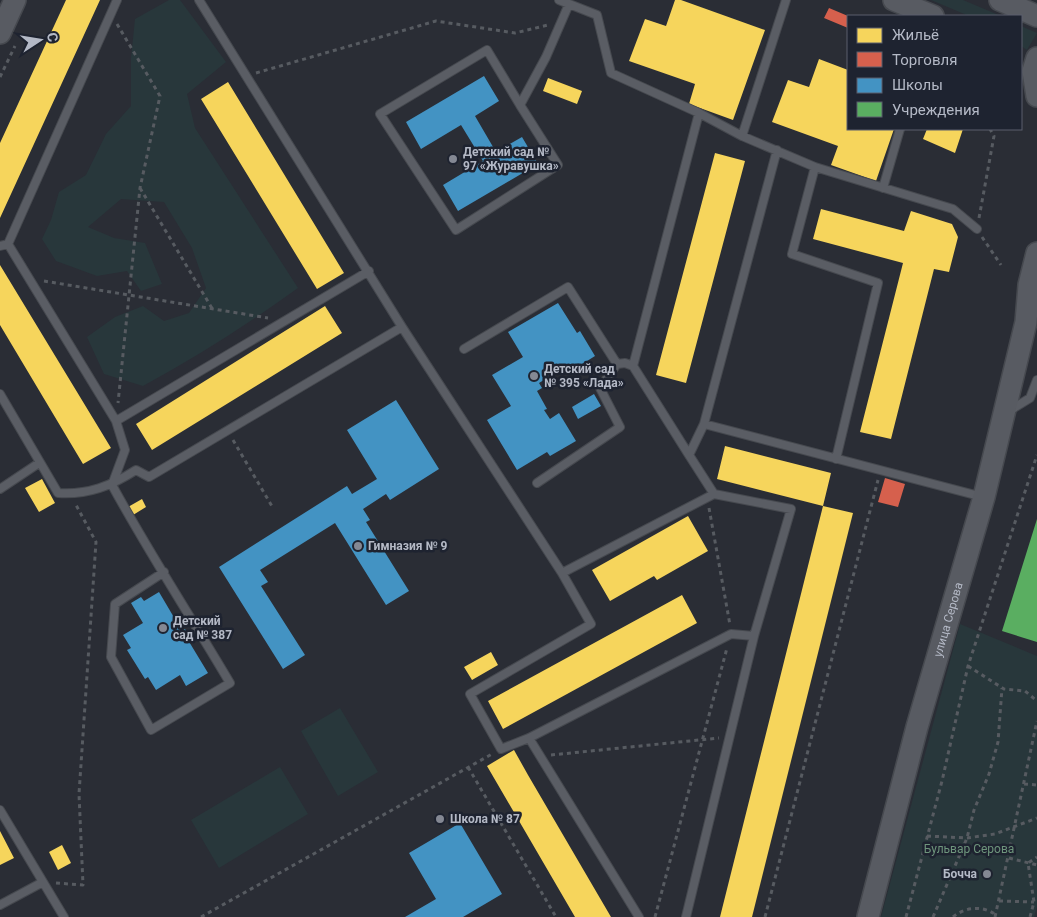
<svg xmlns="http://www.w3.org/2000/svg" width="1037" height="917" viewBox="0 0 1037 917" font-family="Roboto,sans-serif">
<rect width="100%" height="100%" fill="#2a2d35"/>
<path fill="#28373b" d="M169 0H180L226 62 187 94 195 128 298 288C248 324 197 357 143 386L104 374 87 337 115 317 143 306 164 321 189 313 206 288 192 248 164 202 121 199 88 227 114 238 145 243 162 284 141 291 127 271 97 276 56 261 42 239 51 220 59 192 86 175 106 134 131 106V58L135 19Z
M931 0H963L1001 16H969Z
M1021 26 1037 33 1027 50 1021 46Z
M960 624 1037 656V906L1034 917H881Z
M340 708 378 772 338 796 301 731Z
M280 767 308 814 219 868 191 820Z"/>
<path fill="#f6d55c" d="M66 0H100L0 218V143Z
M675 0H681L765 30 733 120 689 104 695 84 629 61 645 19 666 26Z
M819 59 848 70V129H894L876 181 831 165 838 146 772 122 788 80 809 87Z
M548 78 582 91 577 104 543 91Z
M228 82 344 273 317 289 201 99Z
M927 129H963L955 153 923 139Z
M715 153 745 161 686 383 656 375Z
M821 209 904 231 911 211 952 224 958 237 949 272 934 269 891 439 860 432 903 263 813 239Z
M0 265 111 448 83 464 0 325Z
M325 306 342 333 152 450 136 424Z
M725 446 831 473 823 506 717 479Z
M42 479 55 503 39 512 25 488Z
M142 499 146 507 133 515 128 507Z
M823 506 853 513 752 917H720Z
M688 516 708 551 657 580 654 576 610 601 592 570Z
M682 595 697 623 503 729 488 701Z
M491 652 498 665 472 680 464 667Z
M514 750 528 775 611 917H575L487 766Z
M0 831 14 858 0 865Z
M62 845 71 863 58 870 49 852Z"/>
<path fill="#d6604d" d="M829 8 848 16V28L824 18Z
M885 478 905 484 898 507 878 502Z"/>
<path fill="#4393c3" d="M484 76 499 101 475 116 496 152 522 137 538 164 458 211 443 185 483 161 461 125 421 149 406 122Z
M558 303 577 333 580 331 595 356 568 373 565 367 539 383 542 388 537 391 547 409 544 410 550 419 559 413 576 441 550 456 547 452 517 470 487 420 511 406 492 375 523 357 508 332Z
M594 394 601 406 578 419 572 407Z
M396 400 439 469 390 500 386 494 363 509 370 520 366 522 409 591 386 605 335 523 260 570 268 582 261 586 305 655 283 669 219 567 347 486 352 494 377 479 347 430Z
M159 592 182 631 185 629 190 639 188 640 208 673 186 686 180 675 156 690 148 677 145 679 127 650 131 648 123 635 143 623 131 603 141 597 144 601Z
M460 823 502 894 463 917H405L436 899 409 853Z"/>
<path fill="#5aae61" d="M1037 519V642L1002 631Z"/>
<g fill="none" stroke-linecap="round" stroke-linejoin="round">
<defs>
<path id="lane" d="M199 0 402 327 562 573 714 494 791 509 754 636 686 917
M559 0 597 15 611 73 699 113
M520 105 558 165 456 230 380 114 487 50 520 105 546 57 569 4
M742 136 815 167 953 209 977 229
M815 167 792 254 878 283 836 459
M883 188 900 129
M8 244 116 421 369 271
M0 246 8 244 117 0
M464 349 568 287 617 364
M0 394 58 493C88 495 111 486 136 470L149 477 402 327
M1009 411 1030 398 1037 380
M116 421 125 450 112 485C149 553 191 617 230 683L151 730 111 657 115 604 164 572
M704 424 777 150
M689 455 633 366 699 113 742 136 786 0
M537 483 620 427 600 388 617 364 625 363 633 366
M0 489 39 463
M714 494 689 455 704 424 983 497
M562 573 591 624 470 694 501 749 529 738 731 634 754 636
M529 738 639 917
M0 810 43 882
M0 905 43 882 64 917"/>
<g id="secondary">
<path d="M894 0 933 16"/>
<path d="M1000 0 1037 16"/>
<path d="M0 33 15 0"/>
<path d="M1037 58 1033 71 1037 96"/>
<path id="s1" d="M868 917 917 727 984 497 1026 322 1029 285 1037 253"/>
</g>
</defs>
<use href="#lane" stroke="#46494f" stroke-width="10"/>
<use href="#secondary" stroke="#46494f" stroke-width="24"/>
<path stroke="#575b61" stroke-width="3" stroke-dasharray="4 4" stroke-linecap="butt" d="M117 24 160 96 140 188 118 403
M256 73 436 21 515 33 548 25
M0 77 15 46
M140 188 213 310
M979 218 994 136 990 129
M982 237 1001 265
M44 281 268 318
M233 440 273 508
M709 508 730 625
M968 666 1004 689 1025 691 1037 701
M551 755 719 738
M468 767 556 917
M1024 784 1037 785
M927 836 967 838 995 834 1037 818
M1009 858 1037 865
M56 883 83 885 79 794 96 542 75 503
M999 901 1034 902
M201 917 492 754
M655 917 727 648
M765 917 878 480
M906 917 942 781 968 666 1037 455
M933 917 967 838 974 810 989 774 998 742 1002 688
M953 917C965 907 983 905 996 915
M995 917 1037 721
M1030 917 1034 902 1028 863 1037 857"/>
<use href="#lane" stroke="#5a5d64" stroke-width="8"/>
<use href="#secondary" stroke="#585b62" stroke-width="21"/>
</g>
<g fill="#848893" stroke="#1e2330" stroke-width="2">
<circle cx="453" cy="159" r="5"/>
<circle cx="534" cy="376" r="5"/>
<circle cx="358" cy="546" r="5"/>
<circle cx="163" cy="628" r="5"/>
<circle cx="440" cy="819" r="5"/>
<circle cx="987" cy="874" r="5"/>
</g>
<g text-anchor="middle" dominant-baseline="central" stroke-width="5" stroke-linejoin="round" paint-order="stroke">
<g font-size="12" font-weight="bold" fill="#b4b9c6" stroke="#1e2330" text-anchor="start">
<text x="463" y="152">Детский сад №<tspan x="463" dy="14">97 «Журавушка»</tspan></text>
<text x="544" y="369">Детский сад<tspan x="544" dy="14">№ 395 «Лада»</tspan></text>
<text x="368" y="546">Гимназия № 9</text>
<text x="173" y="621">Детский<tspan x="173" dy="14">сад № 387</tspan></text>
<text x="450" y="819">Школа № 87</text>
<text x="977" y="874" text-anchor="end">Бочча</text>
</g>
<g font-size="12" fill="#b4b9c6" stroke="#1e2330">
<text stroke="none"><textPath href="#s1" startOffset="308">улица Серова</textPath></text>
</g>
<g font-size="12" fill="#6e957c" stroke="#1e2330">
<text x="969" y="849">Бульвар Серова</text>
</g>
</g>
<rect x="847" y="15" width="175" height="115" fill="#1e2330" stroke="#5a5f6c"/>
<rect x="857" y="28" width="25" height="15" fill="#f6d55c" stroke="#5a5f6c"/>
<text x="892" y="40" font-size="15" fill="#b4b9c6">Жильё</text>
<rect x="857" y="52" width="25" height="15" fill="#d6604d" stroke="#5a5f6c"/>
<text x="892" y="65" font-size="15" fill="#b4b9c6">Торговля</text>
<rect x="857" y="78" width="25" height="15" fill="#4393c3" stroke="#5a5f6c"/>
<text x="892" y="90" font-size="15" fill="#b4b9c6">Школы</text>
<rect x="857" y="102" width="25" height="15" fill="#5aae61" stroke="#5a5f6c"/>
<text x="892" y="115" font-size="15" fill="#b4b9c6">Учреждения</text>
<g transform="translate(40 40) rotate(78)" stroke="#1e2330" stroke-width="4" paint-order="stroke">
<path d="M0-4L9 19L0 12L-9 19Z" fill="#b4b9c6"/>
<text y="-8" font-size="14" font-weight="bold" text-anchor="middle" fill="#b4b9c6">С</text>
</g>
</svg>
